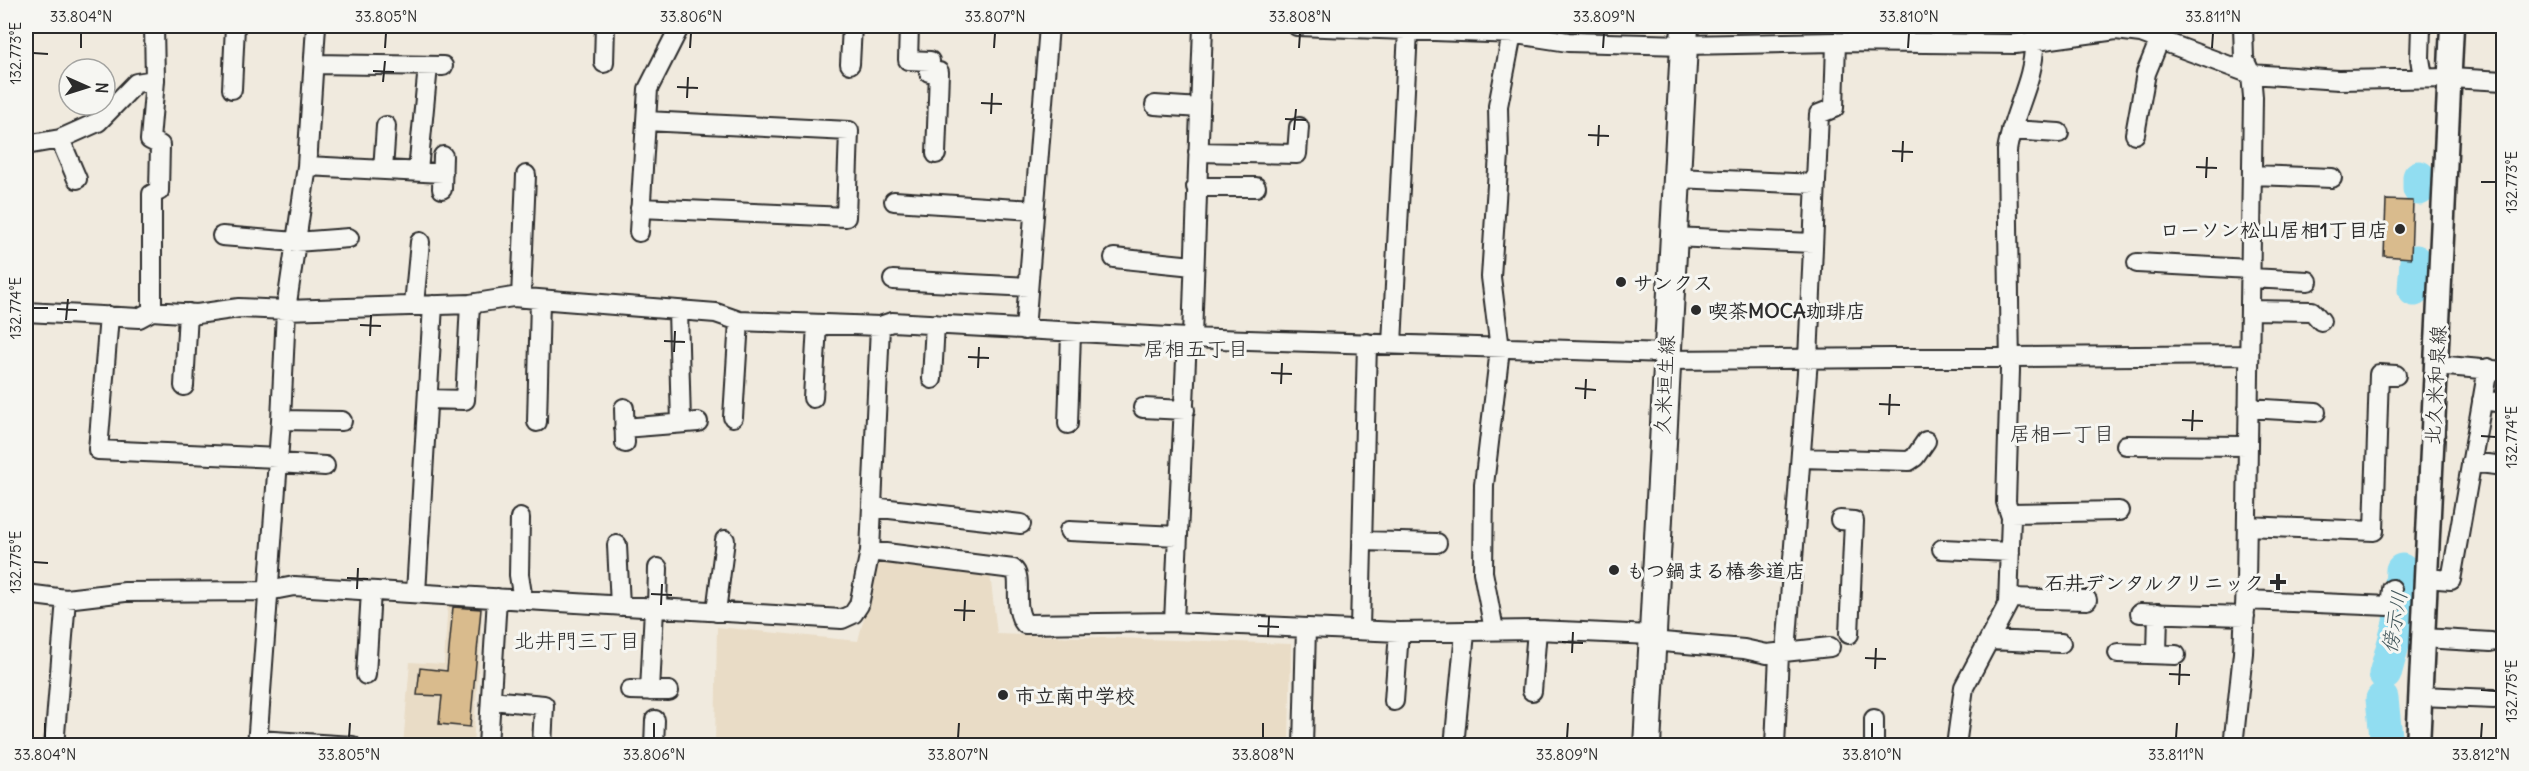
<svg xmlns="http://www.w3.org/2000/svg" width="2529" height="771" viewBox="0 0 2529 771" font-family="Delius,'Klee One',sans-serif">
<rect width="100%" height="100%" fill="#f0eade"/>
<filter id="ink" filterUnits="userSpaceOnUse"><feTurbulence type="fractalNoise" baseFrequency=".0167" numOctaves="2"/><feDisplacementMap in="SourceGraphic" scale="12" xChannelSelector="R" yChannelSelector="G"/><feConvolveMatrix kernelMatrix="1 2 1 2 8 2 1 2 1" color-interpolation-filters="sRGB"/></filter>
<g filter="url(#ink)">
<path fill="#e9dcc6" d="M879 559 990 573 997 634 1291 644 1289 745 715 746 717 627 858 641Z
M448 600 483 602 473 745 403 746 410 662 444 664Z"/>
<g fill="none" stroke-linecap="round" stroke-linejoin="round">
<path stroke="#91ddf1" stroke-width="33" d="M2419 189V177
M2414 290 2416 261
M2385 674 2399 623 2402 570
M2382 699 2387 746"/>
</g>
<path fill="#d9bb8d" stroke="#2b2b2b" stroke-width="1.5" d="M2386 200 2413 201 2411 258 2384 256Z
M453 607 481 609 470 727 439 724 442 696 417 695 420 668 447 671Z"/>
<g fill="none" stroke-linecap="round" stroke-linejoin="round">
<defs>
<path id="minor" d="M909 26 908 60 930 61 929 72H939L936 154
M1297 26 1516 34 1568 42 1685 45 1836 42 2015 44 2116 30 2141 33 2251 74 2339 80 2450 78 2504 81
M2421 26 2420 58 2423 78
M604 63 605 26
M314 64 443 66
M850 64 852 26
M232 89 235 26
M1155 105 1200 108
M2011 130 2059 133
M2135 134 2146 73 2160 39
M60 139 77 179
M26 145 60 139 98 122 136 83 155 80
M1198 152 1297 154 1299 127
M307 166 443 173
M383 170 386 126
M418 171 428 66
M2252 175 2332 178
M1676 178 1816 184
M1196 187H1256
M442 189 443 156
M894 201 1034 210
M640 208 846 217 849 131 646 121
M639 232 648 89 680 26
M222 236 296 242 349 238
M1673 237 1813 243
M1114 258 1193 266
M2137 263 2250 269
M2250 278 2308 281
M893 280 1028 287
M521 298 526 175
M414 305 420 242
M678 310 681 423
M2250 310 2312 311 2321 321
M152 311V194L159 191 160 145 150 140 155 80 154 26
M26 312 139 318 152 311 197 314 239 308 286 310 470 304 513 297 716 313 739 321 880 326
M109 316 98 450 278 458
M1025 330 1049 26
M1192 337 1203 26
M1392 344 1408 31
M1665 360 2249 355
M2436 365 2504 371
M932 379 935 324
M184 386 188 313
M813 398 817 324
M428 399 465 400 470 304
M2482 400 2504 403
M624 408 625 443
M1143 408 1185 410
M2248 408 2316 412
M733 417 739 321
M281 420 342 421
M537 422 540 300
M1068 424 1071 333
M624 428 698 422
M2126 445 2248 446
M1801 458 1909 461 1915 457 1926 441
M2471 462 2504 466
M278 463 325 466
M872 507 1021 524
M2010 513 2119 511
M520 518 519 575 523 600
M1840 520 1854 521 1849 634
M2247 526 2374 531 2379 374 2396 375
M1069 531 1178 536
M1362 541 1437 543
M617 545 620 606
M1942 549 2010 552
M870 551 1013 569C1024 577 1011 607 1025 624L1174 622 1399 632 1537 630 1652 635
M2425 578 2451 580 2488 368
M416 593 433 305
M26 594 66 599 125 592 268 591 294 586 842 619 853 614 859 605 870 551 880 326 892 322 1187 338 1666 353
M2009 598 2087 600
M2246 600 2390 606 2392 589
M657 608 658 568
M716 612 725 540
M2140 613 2245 616
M1174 622 1187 338
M1360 628 1367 343
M1494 630 1483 572 1484 485 1500 349 1491 277 1499 154 1498 106 1512 34
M2423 638 2491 642
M1990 640 2061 643
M1651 641 1744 649 1767 654 1830 647
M1786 652 1808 359 1819 114 1834 108 1836 42
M2118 653 2176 655
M2157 654 2158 613
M366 675 371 591
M630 690 669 691
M650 691 654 608
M1532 691 1537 630
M2420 696 2494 699
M491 700 544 705 542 746
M1394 701 1399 632
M1874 719V746
M258 740 352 746
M54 746 66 599
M257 746 281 420 286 310 307 166 316 26
M488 746 497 598
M654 746 655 720
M1303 746 1306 628
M1454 746 1465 633
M1775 746 1779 654
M1956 746 1964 687 2008 604 2011 517 2006 502 2010 370 2007 151C2012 113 2035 81 2034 42
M2233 746 2243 653 2246 584 2253 97 2251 74 2244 59 2243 26"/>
<path id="tertiary" d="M2418 746 2452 26"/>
<path id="secondary" d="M1647 746 1685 26"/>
</defs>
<use href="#minor" stroke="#2b2b2b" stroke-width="22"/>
<use href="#tertiary" stroke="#2b2b2b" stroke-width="27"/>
<use href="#secondary" stroke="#2b2b2b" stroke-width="30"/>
<use href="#minor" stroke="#f6f6f2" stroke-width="18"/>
<use href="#tertiary" stroke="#f6f6f2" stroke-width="22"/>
<use href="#secondary" stroke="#f6f6f2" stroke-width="26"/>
</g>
</g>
<path fill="none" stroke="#2b2b2b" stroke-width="2" d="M81 48V33M385 48 386 33M690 48 691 33M994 48 995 33M1299 48 1300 33M1603 48 1604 33M1908 48 1909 33M2212 48 2213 33M33 53 48 54M373 71 394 72M383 82 385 61M677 87 698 88M687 98 688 77M981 103 1002 104M991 114 992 93M1285 119 1306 120M1294 130 1296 109M1588 135 1609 136M1598 146 1599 125M1892 151 1913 152M1902 162 1903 141M2196 167 2217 168M2206 178 2207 157M2481 182H2496M33 308H48M57 309 77 310M66 320 68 299M360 325 381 326M370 336 371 315M664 341 685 342M674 352 675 331M968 357 989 358M978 368 979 347M1271 373 1292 374M1281 384 1282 363M1575 388 1596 390M1585 399 1586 379M1879 404 1900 405M1889 415 1890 394M2182 420 2203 421M2192 431 2193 410M2481 436 2496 437M33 562 48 563M347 578 368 579M357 589 358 568M651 594 672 595M661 605 662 584M954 610 975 611M964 621 965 600M1258 626 1279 627M1268 637 1269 616M1562 642 1583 643M1572 653 1573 632M1865 658 1886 659M1875 669 1876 648M2169 674 2190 675M2179 685 2180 664M2481 690 2496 691M45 738V723M349 738 350 723M654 738V723M958 738 959 723M1263 738V723M1567 738 1568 723M1872 738V723M2176 738 2177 723M2481 738 2482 723"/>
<g fill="#2b2b2b" stroke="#f6f6f2" stroke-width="2">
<circle cx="2400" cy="229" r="6"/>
<circle cx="1621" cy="282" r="6"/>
<circle cx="1696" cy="310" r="6"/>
<circle cx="1614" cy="570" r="6"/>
<path d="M2275 573h6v6h6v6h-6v6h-6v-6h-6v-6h6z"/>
<circle cx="1003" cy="695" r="6"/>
</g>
<g text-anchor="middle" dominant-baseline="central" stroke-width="6" stroke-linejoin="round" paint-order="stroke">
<g font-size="20" font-weight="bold" fill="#2b2b2b" stroke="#f6f6f2" text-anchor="start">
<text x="2388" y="229" text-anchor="end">ローソン松山居相1丁目店</text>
<text x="1633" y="282">サンクス</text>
<text x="1708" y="310">喫茶MOCA珈琲店</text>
<text x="1626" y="570">もつ鍋まる椿参道店</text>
<text x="2264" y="582" text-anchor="end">石井デンタルクリニック</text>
<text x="1015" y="695">市立南中学校</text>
</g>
<g font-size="20" fill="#2b2b2b" stroke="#f6f6f2">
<text transform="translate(1664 385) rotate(-87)">久米垣生線</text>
<text transform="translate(2435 385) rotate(-87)">北久米和泉線</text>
</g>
<g font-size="21" fill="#2b2b2b" stroke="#f6f6f2">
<text x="1196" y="348">居相五丁目</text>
<text x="2062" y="433">居相一丁目</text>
<text x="577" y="640">北井門三丁目</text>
</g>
<g font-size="21" font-style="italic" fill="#44585c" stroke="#f6f6f2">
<text transform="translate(2394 622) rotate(-80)">傍示川</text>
</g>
</g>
<rect width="2529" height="771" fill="none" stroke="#f6f6f2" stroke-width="66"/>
<g transform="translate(87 87) rotate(93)"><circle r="28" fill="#f6f6f2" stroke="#a5a5a2" stroke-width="1.5"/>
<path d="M0-4.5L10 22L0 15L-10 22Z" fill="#2b2b2b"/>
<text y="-9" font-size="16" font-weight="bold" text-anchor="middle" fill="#2b2b2b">N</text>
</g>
<rect x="33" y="33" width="2463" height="705" fill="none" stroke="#2b2b2b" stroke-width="2"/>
<g font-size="15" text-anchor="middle" fill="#2b2b2b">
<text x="81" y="22">33.804°N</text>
<text x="386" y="22">33.805°N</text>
<text x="691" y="22">33.806°N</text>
<text x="995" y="22">33.807°N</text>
<text x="1300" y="22">33.808°N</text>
<text x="1604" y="22">33.809°N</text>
<text x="1909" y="22">33.810°N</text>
<text x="2213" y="22">33.811°N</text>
<text transform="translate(16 53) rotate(-90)" y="5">132.773°E</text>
<text transform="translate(2512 182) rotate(-90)" y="5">132.773°E</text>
<text transform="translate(16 308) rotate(-90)" y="5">132.774°E</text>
<text transform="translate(2512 437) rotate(-90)" y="5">132.774°E</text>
<text transform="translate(16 562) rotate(-90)" y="5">132.775°E</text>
<text transform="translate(2512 691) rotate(-90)" y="5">132.775°E</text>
<text x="45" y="760">33.804°N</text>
<text x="349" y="760">33.805°N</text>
<text x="654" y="760">33.806°N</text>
<text x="958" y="760">33.807°N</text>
<text x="1263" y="760">33.808°N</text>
<text x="1567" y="760">33.809°N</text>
<text x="1872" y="760">33.810°N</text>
<text x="2176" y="760">33.811°N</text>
<text x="2481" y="760">33.812°N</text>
</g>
</svg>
